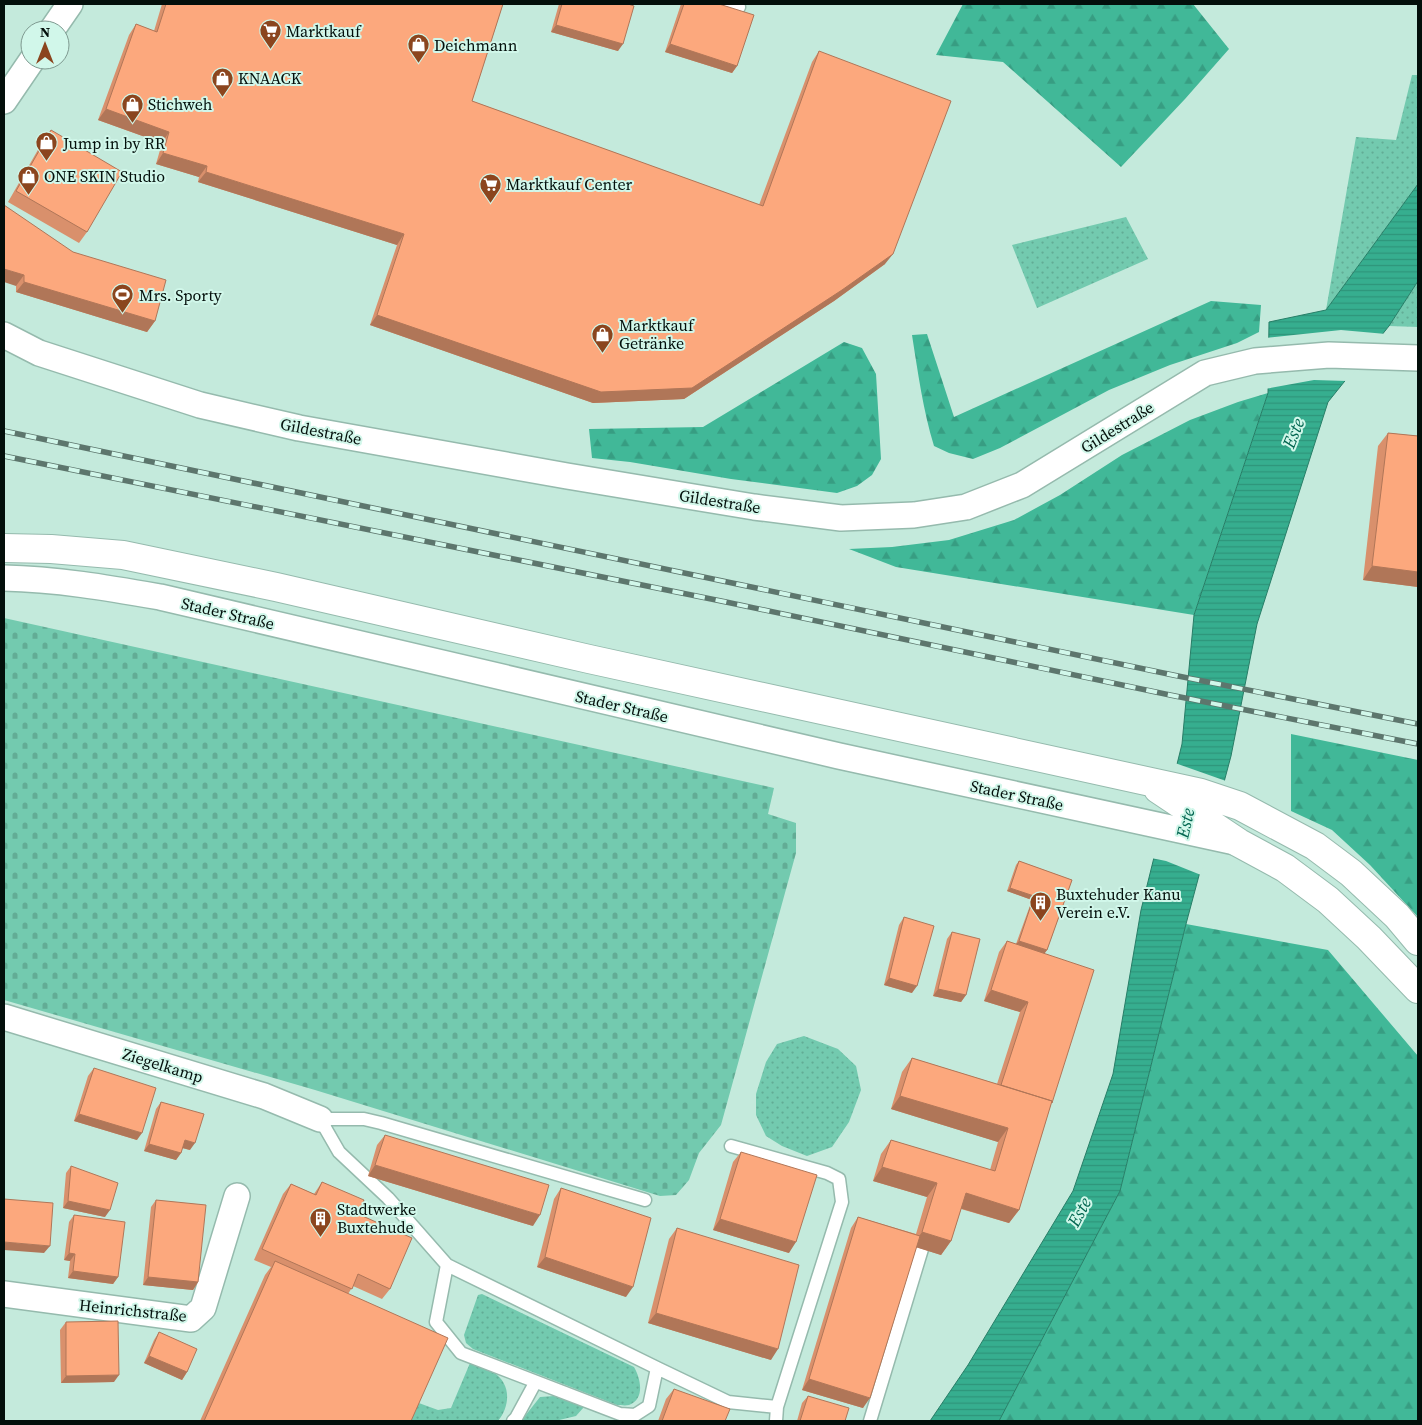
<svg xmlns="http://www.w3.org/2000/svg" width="1422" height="1425" viewBox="0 0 1422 1425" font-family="'Source Serif 4',serif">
<defs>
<pattern id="green-dots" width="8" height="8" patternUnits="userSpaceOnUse" patternTransform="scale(1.25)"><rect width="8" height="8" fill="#73caaf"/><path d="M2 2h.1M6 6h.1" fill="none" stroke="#62ac95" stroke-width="1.8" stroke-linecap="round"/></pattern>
<pattern id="forest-firs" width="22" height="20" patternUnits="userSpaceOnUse" patternTransform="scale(1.25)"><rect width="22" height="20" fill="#41b898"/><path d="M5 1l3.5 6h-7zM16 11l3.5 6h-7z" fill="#379d82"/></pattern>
<pattern id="cemetery-stones" width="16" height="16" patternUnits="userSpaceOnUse" patternTransform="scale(1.25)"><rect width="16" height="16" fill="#73caaf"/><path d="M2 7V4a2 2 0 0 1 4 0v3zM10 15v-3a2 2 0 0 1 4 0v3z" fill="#62ac95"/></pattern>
<pattern id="water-rules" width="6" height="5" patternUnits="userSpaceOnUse" patternTransform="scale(1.25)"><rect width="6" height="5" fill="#36ae8f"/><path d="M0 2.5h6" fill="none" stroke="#2e947a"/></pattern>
</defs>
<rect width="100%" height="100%" fill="#c4eadc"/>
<path fill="url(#green-dots)" d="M1412 75H1418V184L1326 310 1356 137 1396 140Z
M1126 217 1148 259 1037 308 1012 245Z
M1418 281V327L1389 326Z
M804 1036 838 1049 856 1066 861 1090 849 1122 832 1147 807 1156 782 1146 766 1136 756 1115V1094L766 1062 777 1044Z
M482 1294 634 1367C641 1379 645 1399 629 1405 625 1406 620 1405 617 1405L473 1349 466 1343 464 1335 478 1295Z
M470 1363C478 1366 487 1368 493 1372 512 1384 510 1406 498 1421H408L416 1402 438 1410 451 1408Z
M554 1396 584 1407 576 1416 555 1421H521L540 1397Z"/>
<path fill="url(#forest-firs)" d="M963 4H1193L1229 49 1185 99 1121 167 1003 62 936 55Z
M1211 301 1261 305 1259 332 1237 343 1170 365 1109 390 1000 448 973 459 949 453 934 446C923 410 918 373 912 335L927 334 954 417Z
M844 342 862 348 876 374 881 459 872 475 857 486 837 493 731 479 630 462 592 458 589 429 703 427Z
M1268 393 1194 615 896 567 849 549 892 547 949 540 1014 520 1060 495 1122 455 1190 420 1238 402Z
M1291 734 1418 760V917L1370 865 1332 830 1291 811Z
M1186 924 1328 950 1418 1056V1421H999L1120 1191Z"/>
<path fill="url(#cemetery-stones)" d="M4 618 774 788 768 814 796 823V853L721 1125 699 1153 689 1180 676 1195 660 1196 315 1090 4 1000Z"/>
<path fill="url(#water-rules)" stroke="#277e67" d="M1418 184V281L1389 326 1328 402 1257 624 1231 756 1186 924 1120 1191 999 1421H930L968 1365 1073 1191 1113 1074 1141 910 1182 744 1194 615 1268 393 1269 322 1326 310Z"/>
<path fill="#c4eadc" d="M1341 330 1386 334 1347 381 1314 380 1265 389 1266 338Z
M1175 763 1226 781 1201 875 1166 861 1151 858Z"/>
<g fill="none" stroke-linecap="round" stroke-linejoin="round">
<defs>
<path id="lane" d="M730 4 739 7
M731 1146 827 1173 839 1179 842 1202 777 1407 776 1421
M447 1265 436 1322 461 1353 620 1414 635 1415 649 1406 657 1368 447 1265 388 1198 339 1152 320 1119H364L381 1123 645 1200
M657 1368 728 1402 777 1407
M513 1421 516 1418 535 1383
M870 1421 922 1249"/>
<path id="street" d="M52 30 70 4
M4 101 32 60
M4 335 39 353 200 405 299 428 567 476 754 507 841 518 914 515 966 507 1022 485 1205 373 1255 361 1329 355 1418 358
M4 578C56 579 108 588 160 597L839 756 1235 842
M4 1017 264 1096 320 1119
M4 1294 191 1319 203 1308 237 1196"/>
<path id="secondary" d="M4 548 51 549 123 555 276 587 589 659 1201 793 1240 806 1315 846 1351 873 1397 916 1418 941
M1158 789 1239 843 1285 868 1328 900 1369 938 1418 989"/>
</defs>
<use href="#lane" stroke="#95baad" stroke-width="15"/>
<use href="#street" stroke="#95baad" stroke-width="28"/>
<use href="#secondary" stroke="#95baad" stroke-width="30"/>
<use href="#lane" stroke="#fff" stroke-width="12"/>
<use href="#street" stroke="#fff" stroke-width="25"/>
<use href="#secondary" stroke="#fff" stroke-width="28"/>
<defs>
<path id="rail" d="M4 431 1173 675 1418 724
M4 456 726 602 1170 695 1418 744"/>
</defs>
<use href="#rail" stroke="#5d766d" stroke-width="5.5"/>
<use href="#rail" stroke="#d1f7ea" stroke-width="4" stroke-dasharray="11" stroke-linecap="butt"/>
</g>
<path fill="#d9906c" d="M162 4H503L472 101 759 205 812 62 819 51 885 264 834 301 684 399 593 403 370 325 397 245 198 182 199 177 156 164 162 143 98 120 129 35 136 24 154 31Z
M559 4H628L618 51 551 32Z
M681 4H719L737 66 732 73 665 52Z
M51 130 87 232 79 243 8 202 43 141Z
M4 205 155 321 147 332 16 292V286Z
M1388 433 1418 436V587L1363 580 1378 446Z
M1019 861 1072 880 1047 950 1044 954 1051 1104 1019 1210 1009 1223 961 1209 951 1241 941 1255 916 1247 863 1408 802 1390 851 1228 858 1217 916 1234 927 1197 873 1181 881 1154 891 1140 990 1170 998 1142 891 1109 902 1072 912 1058 997 1084 1020 1012 984 1001 999 952 1007 941 1016 944 1032 900 1007 891 1016 865Z
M904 917 912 993 884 985 899 925Z
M952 932 966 995 961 1002 933 996 947 939Z
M94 1068 137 1140 74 1121 88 1076Z
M161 1102 190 1150 182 1148 181 1153 176 1160 144 1151 156 1109Z
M385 1135 533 1226 368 1176 377 1145Z
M741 1152 789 1253 713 1230 733 1162Z
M71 1166 105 1217 63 1208 66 1173Z
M322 1182 358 1214 390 1289 382 1299 353 1286 348 1294 411 1421H200L265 1275 271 1267 254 1260 283 1194 291 1184 314 1194Z
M561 1188 626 1297 537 1267 554 1199Z
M156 1200 198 1282 193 1290 143 1285 151 1207Z
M74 1215 118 1277 113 1284 68 1278 70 1261 64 1260 69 1222Z
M677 1228 771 1360 648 1323 669 1239Z
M66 1322 114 1382 61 1383 60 1330Z
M159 1332 187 1372 182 1380 144 1363 154 1340Z
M674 1389 725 1421H658L666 1399Z
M808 1396 845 1421H797L802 1403Z"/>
<path fill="#b07658" d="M556 25 623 44 618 51 551 32Z
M670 44 737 66 732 73 665 52Z
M106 109 169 132 162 143 98 120Z
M163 153 207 166 199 177 156 164Z
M206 172 404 234 397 245 198 182Z
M893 254 885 264 834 301 684 399 593 403 370 325 377 315Z
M4 269 24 275 16 286 4 282Z
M24 282 155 321 147 332 16 292Z
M1372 566 1418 572V587L1363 580Z
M1010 888 1034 896 1032 900 1007 891Z
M1019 941 1047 950 1044 954 1016 944Z
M889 978 917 986 912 993 884 985Z
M938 989 966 995 961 1002 933 996Z
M991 990 1028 1002 1020 1012 984 1001Z
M900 1096 1008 1128 998 1142 891 1109Z
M79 1114 142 1133 137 1140 74 1121Z
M185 1140 195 1143 190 1150 179 1147Z
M149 1144 181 1153 176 1160 144 1151Z
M375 1165 540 1215 533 1226 368 1176Z
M882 1167 937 1183 927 1197 873 1181Z
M966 1193 1019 1210 1009 1223 956 1207Z
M68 1201 110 1210 105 1217 63 1208Z
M720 1219 796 1242 789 1253 713 1230Z
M922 1232 951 1241 941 1255 912 1246Z
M4 1242 50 1246 44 1253 4 1250Z
M69 1253 75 1254 70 1261 64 1260Z
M545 1257 633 1287 626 1297 537 1267Z
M73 1271 118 1277 113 1284 68 1278Z
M148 1277 198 1282 193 1290 143 1285Z
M656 1313 778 1349 771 1360 648 1323Z
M149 1356 187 1372 182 1380 144 1363Z
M119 1375 114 1382 61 1383 66 1376Z
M809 1379 870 1398 863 1408 802 1390Z"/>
<path fill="#fca87d" stroke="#b07658" d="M166 4H503L472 101 763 206 819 51 951 101 893 254 842 290 692 388 601 392 377 315 404 234 206 172 207 166 163 153 169 132 106 109 136 24 157 32Z
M562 4H628L634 6 623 44 556 25Z
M684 4H719L754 15 737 66 670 44Z
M51 130 122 172 87 232 16 191Z
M4 205 73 252 166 280 155 321 24 282V275L4 269Z
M1388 433 1418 436V572L1372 566Z
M1019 861 1072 880 1047 950 1019 941 1034 896 1010 888Z
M904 917 934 926 917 986 889 978Z
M952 932 980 939 966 995 938 989Z
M1007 941 1094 970 1052 1103V1101L1001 1085 1028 1002 991 990Z
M912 1058 1052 1101 1019 1210 966 1193 951 1241 922 1232 937 1183 882 1167 891 1140 995 1171 1008 1128 900 1096Z
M94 1068 156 1088 142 1133 79 1114Z
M161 1102 204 1114 195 1143 185 1140 181 1153 149 1144Z
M385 1135 549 1185 540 1215 375 1165Z
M741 1152 817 1175 796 1242 720 1219Z
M71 1166 118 1183 110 1210 68 1201Z
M322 1182 364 1200 358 1214 412 1238 390 1289 358 1274 352 1289 262 1249 291 1184 316 1195Z
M561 1188 651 1218 633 1287 545 1257Z
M4 1199 53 1203 50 1246 4 1242Z
M156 1200 206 1205 198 1282 148 1277Z
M74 1215 125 1222 118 1277 73 1271 75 1254 69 1253Z
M858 1217 920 1236 870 1398 809 1379Z
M677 1228 799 1265 778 1349 656 1313Z
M275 1261 448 1338 411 1421H204Z
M118 1321 119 1375 66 1376V1322Z
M159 1332 197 1349 187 1372 149 1356Z
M674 1389 730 1409 725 1421H662Z
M808 1396 849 1408 845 1421H800Z"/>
<defs>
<symbol id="supermarket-pin" viewBox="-11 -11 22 30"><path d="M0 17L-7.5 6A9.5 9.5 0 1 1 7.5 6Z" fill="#8b451e" stroke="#d1f7ea"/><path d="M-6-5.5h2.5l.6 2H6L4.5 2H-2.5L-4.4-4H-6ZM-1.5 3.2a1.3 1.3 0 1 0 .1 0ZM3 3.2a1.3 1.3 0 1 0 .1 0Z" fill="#fff"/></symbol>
<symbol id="shop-pin" viewBox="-11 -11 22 30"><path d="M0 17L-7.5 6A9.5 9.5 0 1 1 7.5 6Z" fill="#8b451e" stroke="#d1f7ea"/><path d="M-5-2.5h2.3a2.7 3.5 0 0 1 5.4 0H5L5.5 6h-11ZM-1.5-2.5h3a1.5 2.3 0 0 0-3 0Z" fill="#fff"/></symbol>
<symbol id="stadium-pin" viewBox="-11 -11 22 30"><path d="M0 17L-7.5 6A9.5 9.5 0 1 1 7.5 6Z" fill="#8b451e" stroke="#d1f7ea"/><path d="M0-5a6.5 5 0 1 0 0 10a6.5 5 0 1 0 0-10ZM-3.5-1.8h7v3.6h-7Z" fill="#fff"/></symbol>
<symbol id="building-pin" viewBox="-11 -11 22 30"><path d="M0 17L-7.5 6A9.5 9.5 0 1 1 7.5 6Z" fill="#8b451e" stroke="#d1f7ea"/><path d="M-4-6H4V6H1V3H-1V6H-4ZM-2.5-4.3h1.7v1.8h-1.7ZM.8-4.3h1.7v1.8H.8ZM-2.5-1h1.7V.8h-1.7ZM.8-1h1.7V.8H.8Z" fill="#fff"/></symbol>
</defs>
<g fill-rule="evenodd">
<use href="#supermarket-pin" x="258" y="18" width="25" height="34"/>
<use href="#shop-pin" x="406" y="32" width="25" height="34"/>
<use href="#shop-pin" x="210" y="66" width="25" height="34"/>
<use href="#shop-pin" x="120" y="92" width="25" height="34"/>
<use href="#shop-pin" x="34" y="130" width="25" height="34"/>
<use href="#shop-pin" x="16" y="164" width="25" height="34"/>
<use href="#supermarket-pin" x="478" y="172" width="25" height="34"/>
<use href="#stadium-pin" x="110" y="282" width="25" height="34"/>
<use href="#shop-pin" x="590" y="322" width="25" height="34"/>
<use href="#building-pin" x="1028" y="890" width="25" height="34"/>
<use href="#building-pin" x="308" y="1206" width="25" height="34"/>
</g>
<g text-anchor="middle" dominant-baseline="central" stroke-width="4" stroke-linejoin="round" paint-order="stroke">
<g font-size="16" fill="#030f0b" stroke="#d1f7ea" text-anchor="start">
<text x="286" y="31">Marktkauf</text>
<text x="434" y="45">Deichmann</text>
<text x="238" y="78">KNAACK</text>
<text x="148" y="104">Stichweh</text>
<text x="63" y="143">Jump in by RR</text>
<text x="44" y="176">ONE SKIN Studio</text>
<text x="506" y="184">Marktkauf Center</text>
<text x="139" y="295">Mrs. Sporty</text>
<text x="619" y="325">Marktkauf<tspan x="619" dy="18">Getränke</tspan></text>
<text x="1056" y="894">Buxtehuder Kanu<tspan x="1056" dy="18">Verein e.V.</tspan></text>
<text x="337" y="1209">Stadtwerke<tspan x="337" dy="18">Buxtehude</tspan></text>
</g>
<g font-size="16" fill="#030f0b" stroke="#d1f7ea">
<text transform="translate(1117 427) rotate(-32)">Gildestraße</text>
<text transform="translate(321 431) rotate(11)">Gildestraße</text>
<text transform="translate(720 501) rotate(9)">Gildestraße</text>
<text transform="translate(228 613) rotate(13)">Stader Straße</text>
<text transform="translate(622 706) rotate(13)">Stader Straße</text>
<text transform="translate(1017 795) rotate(12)">Stader Straße</text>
<text transform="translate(163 1065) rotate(17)">Ziegelkamp</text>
<text transform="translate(133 1310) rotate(6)">Heinrichstraße</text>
</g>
<g font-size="18" font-style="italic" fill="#026650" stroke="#d1f7ea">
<text transform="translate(1293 433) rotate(-68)">Este</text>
<text transform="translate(1185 823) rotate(-77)">Este</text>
<text transform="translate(1079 1212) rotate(-62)">Este</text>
</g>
</g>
<rect width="1422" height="1425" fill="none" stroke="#030f0b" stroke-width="10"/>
<g transform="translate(45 45)"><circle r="24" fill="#d1f7ea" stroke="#7f9a91"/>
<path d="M0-4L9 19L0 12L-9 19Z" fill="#8b451e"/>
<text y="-8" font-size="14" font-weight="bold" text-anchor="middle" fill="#030f0b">N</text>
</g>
</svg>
